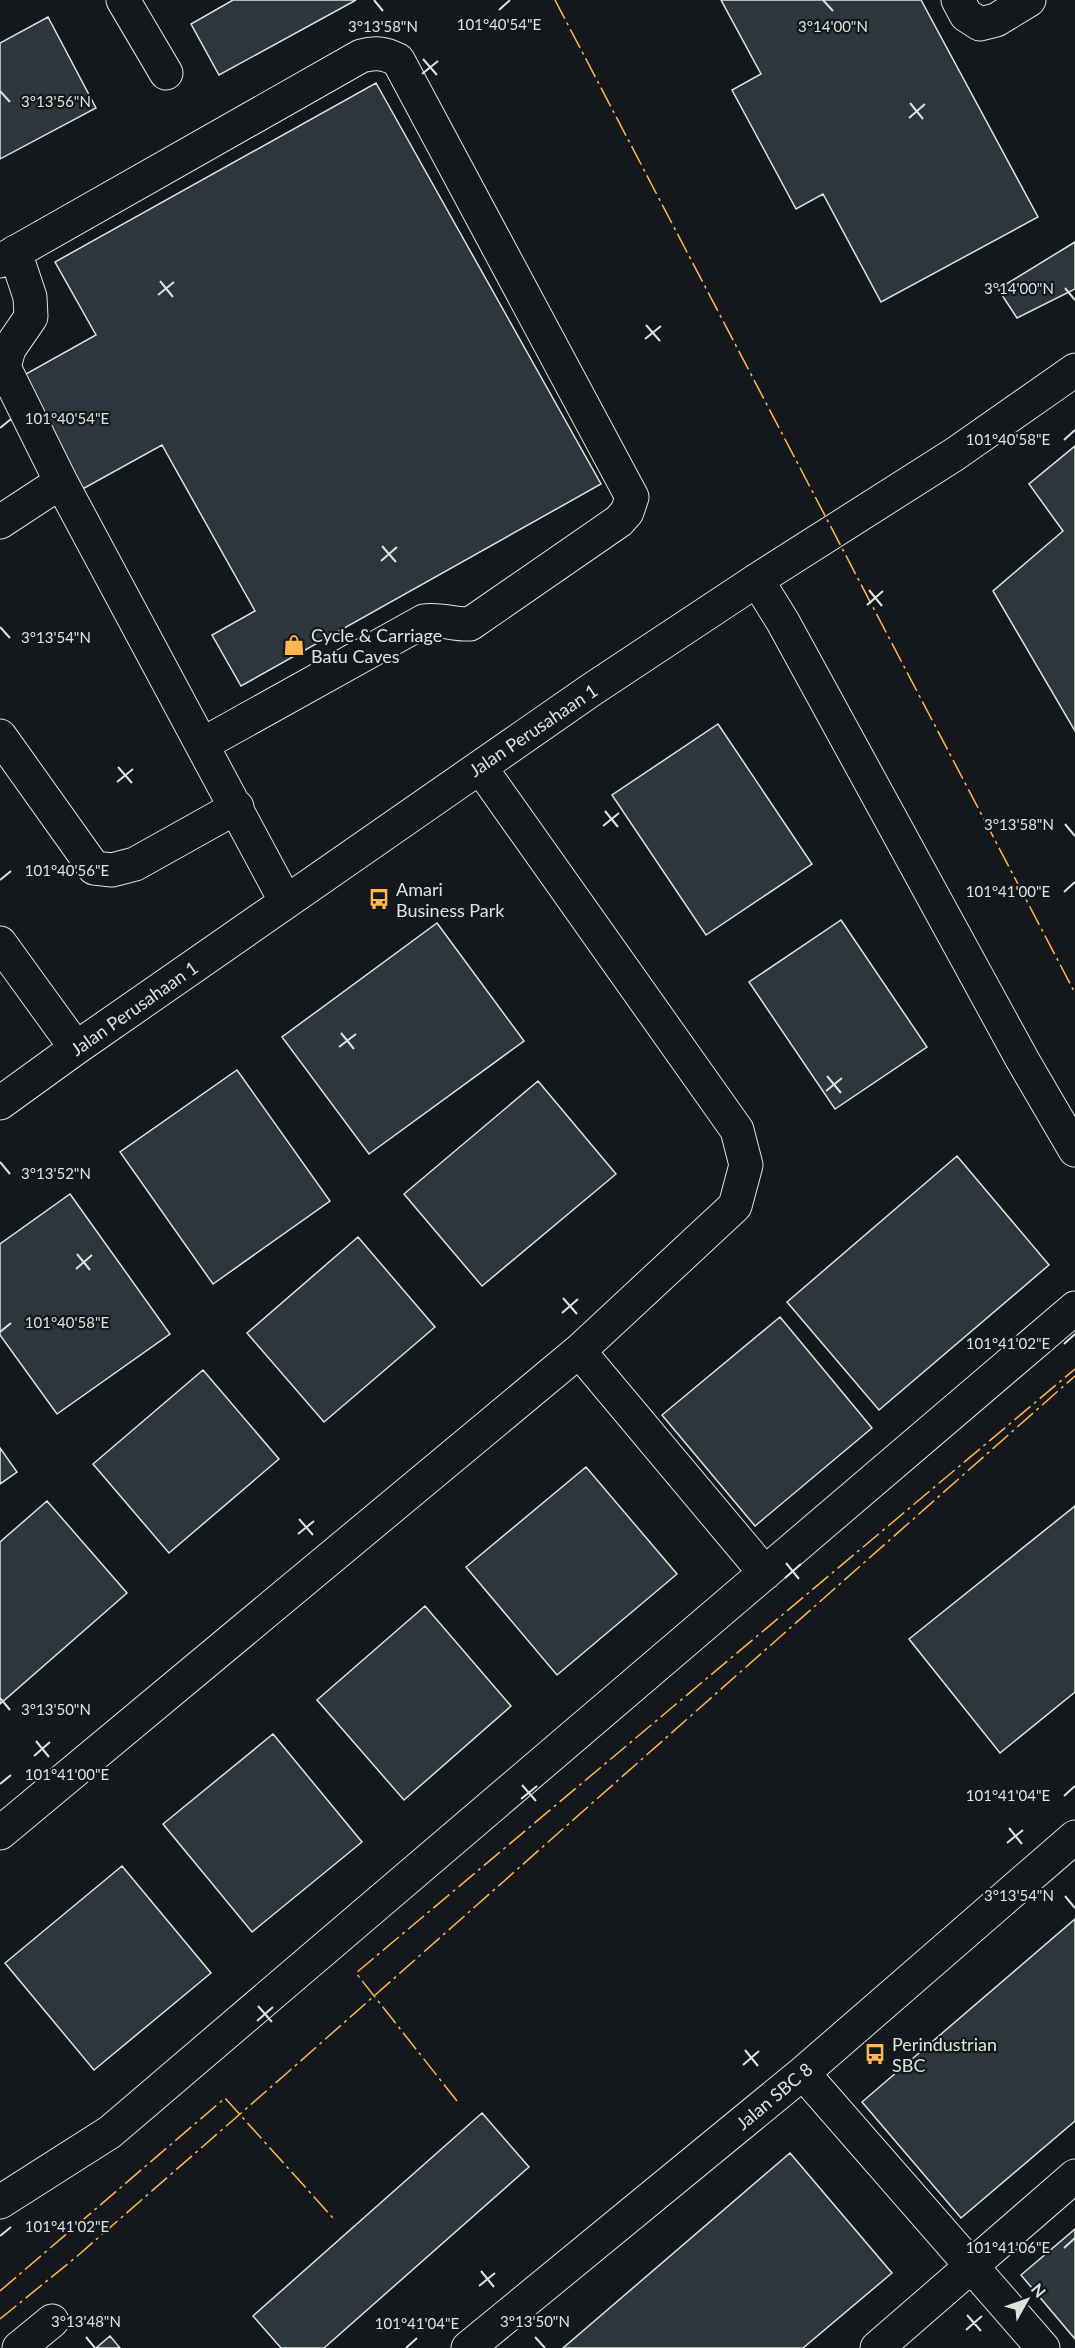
<svg xmlns="http://www.w3.org/2000/svg" width="1075" height="2348" viewBox="0 0 1075 2348" font-family="Lato,sans-serif">
<rect width="100%" height="100%" fill="#14181c"/>
<path fill="#2c363c" stroke="#d8e6dc" stroke-width="1.5" d="M233 0H356L219 75 191 24Z
M721 0H921L1038 217 881 302 823 194 796 209 732 90 761 74Z
M48 17 96 108 0 159V43Z
M376 83 601 484 241 686 212 635 255 611 162 445 79 491 17 379 96 335 55 262Z
M1075 242V289L1017 318 998 289Z
M1075 446V731L993 591 1063 531 1029 484Z
M718 724 812 864 706 935 612 795Z
M841 920 927 1047 835 1109 749 982Z
M437 923 524 1041 369 1154 282 1037Z
M237 1070 330 1201 213 1284 120 1152Z
M538 1081 616 1174 482 1286 404 1194Z
M957 1156 1049 1265 879 1410 787 1302Z
M70 1194 170 1334 57 1414 0 1335V1244Z
M358 1237 435 1327 324 1422 247 1333Z
M780 1317 872 1428 755 1526 662 1415Z
M203 1370 279 1459 169 1553 93 1464Z
M0 1448 17 1472 0 1484Z
M586 1467 677 1574 557 1675 466 1567Z
M47 1501 127 1593 0 1704V1542Z
M1075 1506V1692L1000 1753 909 1639Z
M425 1606 511 1706 404 1800 317 1700Z
M273 1734 362 1842 252 1932 163 1824Z
M122 1866 211 1973 94 2070 5 1963Z
M1075 1919V2121L961 2218 862 2102Z
M482 2113 529 2167 324 2348H281L253 2316Z
M790 2153 892 2273 803 2348H563Z
M1075 2229V2339L1021 2275Z
M110 2336 120 2348H96Z"/>
<g fill="none" stroke-linecap="round" stroke-linejoin="round">
<defs>
<path id="minor" d="M123 0 166 73
M958 0 966 15 980 24 996 20 1029 0
M15 252 30 297 31 317 9 349 4 367 61 482
M0 261 361 56C375 52 384 53 398 60L632 497 627 512 619 521 470 624C454 625 439 618 424 621L203 744
M0 522 61 482 286 902
M757 580 783 622 1022 1059 1075 1150
M0 736 94 868 112 870 135 864 237 807
M0 943 76 1048
M0 1103 76 1048 591 690 757 580 955 454 1075 370
M579 1351 765 1573
M0 1833 579 1351 735 1206 746 1165 737 1130 480 767
M803 2073 1043 2348
M0 2202 110 2132 1075 1308
M19 2348 52 2321
M468 2348 803 2073 1075 1837
M877 2348 1075 2176"/>
</defs>
<use href="#minor" stroke="#d8e6dc" stroke-width="35"/>
<use href="#minor" stroke="#14181c" stroke-width="33"/>
<path stroke="#ffb74d" stroke-width="1.5" stroke-dasharray="21 4.5 3 4.5" stroke-linecap="butt" d="M555 0 1075 993
M457 2101 356 1973 1075 1369
M0 2291 225 2098 333 2218
M0 2319 75 2258 287 2073 1075 1376"/>
</g>
<path fill="none" stroke="#d8e6dc" stroke-width="2" d="M374 0 383 11M823 0 833 11M499 10 510 0M423 59 437 75M422 74 438 61M0 91 10 102M910 103 923 119M909 118 925 104M160 281 173 297M1065 288 1075 300M158 295 174 282M646 325 660 341M645 339 661 326M0 428 11 419M1064 440 1075 430M382 546 396 562M381 561 397 547M869 590 882 606M867 605 883 591M0 627 10 638M118 767 132 783M117 782 133 769M605 811 618 827M1065 824 1075 836M603 826 619 813M0 880 11 871M1064 892 1075 882M341 1033 354 1049M339 1047 356 1034M827 1076 841 1093M826 1091 842 1078M0 1162 10 1174M77 1254 90 1270M76 1269 92 1255M563 1298 577 1314M562 1313 578 1299M0 1332 11 1323M1064 1344 1075 1334M299 1519 313 1535M298 1534 314 1521M786 1563 799 1579M785 1578 801 1564M0 1698 10 1710M36 1741 49 1757M34 1756 50 1742M0 1784 11 1775M522 1785 536 1801M1064 1796 1075 1786M521 1799 537 1786M1009 1828 1022 1844M1007 1843 1023 1830M1065 1896 1075 1908M258 2006 272 2022M257 2021 273 2007M745 2050 758 2066M743 2065 759 2051M0 2236 11 2227M1064 2248 1075 2238M481 2271 494 2287M479 2286 495 2273M967 2315 981 2331M966 2330 982 2316M86 2337 95 2348M535 2337 545 2348M406 2348 417 2338"/>
<defs>
<symbol id="shop-bare" viewBox="-9 -9 18 18"><path d="M-5-2.5h2.3a2.7 3.5 0 0 1 5.4 0H5L5.5 6h-11ZM-1.5-2.5h3a1.5 2.3 0 0 0-3 0Z" fill="#ffb74d" stroke="#14181c" stroke-width="2.5" paint-order="stroke"/></symbol>
<symbol id="bus-bare" viewBox="-9 -9 18 18"><path d="M-5-6H5V4H4V6H2V4H-2V6H-4V4H-5ZM-3.5-4V0h7V-4ZM-3.5 1.2v1.5H-2V1.2ZM2 1.2v1.5H3.5V1.2Z" fill="#ffb74d" stroke="#14181c" stroke-width="2.5" paint-order="stroke"/></symbol>
</defs>
<g fill-rule="evenodd">
<use href="#shop-bare" x="279" y="630" width="30" height="30"/>
<use href="#bus-bare" x="364" y="884" width="30" height="30"/>
<use href="#bus-bare" x="860" y="2039" width="30" height="30"/>
</g>
<g text-anchor="middle" dominant-baseline="central" stroke-width="4.5" stroke-linejoin="round" paint-order="stroke">
<g font-size="18" fill="#d8e6dc" stroke="#14181c" text-anchor="start">
<text x="311" y="635">Cycle &amp; Carriage<tspan x="311" dy="21">Batu Caves</tspan></text>
<text x="396" y="889">Amari<tspan x="396" dy="21">Business Park</tspan></text>
<text x="892" y="2044">Perindustrian<tspan x="892" dy="21">SBC</tspan></text>
</g>
<g font-size="18" fill="#d8e6dc" stroke="#14181c">
<text transform="translate(533 730) rotate(-34)">Jalan Perusahaan 1</text>
<text transform="translate(134 1008) rotate(-35)">Jalan Perusahaan 1</text>
<text transform="translate(774 2096) rotate(-40)">Jalan SBC 8</text>
</g>
</g>
<g font-size="15" text-anchor="middle" fill="#d8e6dc" stroke="#14181c" stroke-width="4.5" stroke-linejoin="round" paint-order="stroke">
<text x="499" y="30">101°40'54"E</text>
<text x="383" y="32">3°13'58"N</text>
<text x="833" y="32">3°14'00"N</text>
<text x="56" y="107">3°13'56"N</text>
<text x="1019" y="294">3°14'00"N</text>
<text x="67" y="424">101°40'54"E</text>
<text x="1008" y="445">101°40'58"E</text>
<text x="56" y="643">3°13'54"N</text>
<text x="1019" y="830">3°13'58"N</text>
<text x="67" y="876">101°40'56"E</text>
<text x="1008" y="897">101°41'00"E</text>
<text x="56" y="1179">3°13'52"N</text>
<text x="67" y="1328">101°40'58"E</text>
<text x="1008" y="1349">101°41'02"E</text>
<text x="56" y="1715">3°13'50"N</text>
<text x="67" y="1780">101°41'00"E</text>
<text x="1008" y="1801">101°41'04"E</text>
<text x="1019" y="1901">3°13'54"N</text>
<text x="67" y="2232">101°41'02"E</text>
<text x="1008" y="2253">101°41'06"E</text>
<text x="86" y="2327">3°13'48"N</text>
<text x="535" y="2327">3°13'50"N</text>
<text x="417" y="2329">101°41'04"E</text>
</g>
<g transform="translate(1027 2300) rotate(50)" stroke="#14181c" stroke-width="4.5" paint-order="stroke">
<path d="M0-4.5L10 22L0 15L-10 22Z" fill="#d8e6dc"/>
<text y="-9" font-size="16" font-weight="bold" text-anchor="middle" fill="#d8e6dc">N</text>
</g>
</svg>
